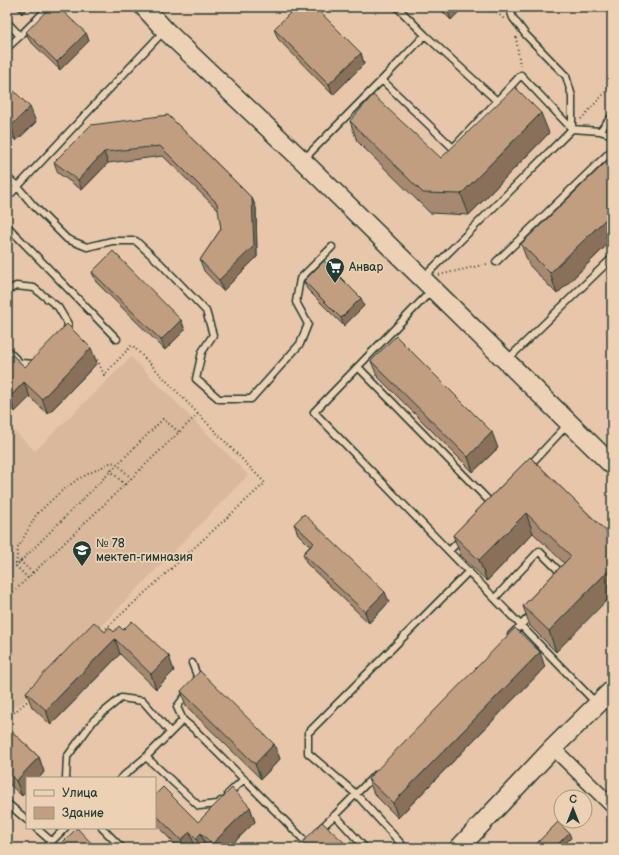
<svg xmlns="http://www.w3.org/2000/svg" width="619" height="855" viewBox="0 0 619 855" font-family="'Balsamiq Sans',sans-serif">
<rect width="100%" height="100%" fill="#e8c6a9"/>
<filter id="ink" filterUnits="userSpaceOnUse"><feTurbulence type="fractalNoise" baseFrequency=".025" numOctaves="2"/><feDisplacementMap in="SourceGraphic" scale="8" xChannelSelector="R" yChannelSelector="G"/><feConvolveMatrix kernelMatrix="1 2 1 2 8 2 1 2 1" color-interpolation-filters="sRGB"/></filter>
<g filter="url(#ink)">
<path fill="#d9b89b" d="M131 357 248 475 68 660 18 706 7 709V424L35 451Z"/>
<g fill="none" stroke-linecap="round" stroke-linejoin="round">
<defs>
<path id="lane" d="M397 7 425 35 497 101 521 75 572 129 424 277
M509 7 513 18 526 35 566 76 572 96V129L600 131 612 135
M7 22 20 36 49 7
M7 48 20 36
M382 80 453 148 497 101
M600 131 612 116
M303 160 382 80 425 35
M7 177 17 186 32 204 67 239 87 247 112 241H136L161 264 206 311 213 335 202 352 196 379 219 399H251L300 344 308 324 296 302 300 279 332 247
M7 198 164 31
M7 226 117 339
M496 262 612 150
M432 290 314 412 596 703
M7 291 16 286 34 288 58 307 68 324 66 332
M7 350 20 363 36 364
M507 360 612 258
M358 367 493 505
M528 467 568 424
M449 551 462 538
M495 598 539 551 563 575
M511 635 533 613
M192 663 198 678 196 681
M188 692 177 707 183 720 195 730 306 842
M146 757 199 806 218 804 221 801
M66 778 67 757 94 720 121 698 143 701 170 732
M121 778 146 757 183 720
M228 794 244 779
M7 803 27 820
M335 815 375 775
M36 828 51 841
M102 828 122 848
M320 829 335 815 365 848
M45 848 65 828
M405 848 356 794 308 753V733L469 571"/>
<path id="street" d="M553 748 612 806"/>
<path id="secondary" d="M144 7 165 30 303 161 612 465
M459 848 553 748 612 690"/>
</defs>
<use href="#lane" stroke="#1f3d34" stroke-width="9"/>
<use href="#street" stroke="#1f3d34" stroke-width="16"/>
<use href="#secondary" stroke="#1f3d34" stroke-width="21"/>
<path stroke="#1f3d34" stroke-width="2" stroke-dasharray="1 3" stroke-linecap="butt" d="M491 7 504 19
M516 37 520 66
M581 119 612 85
M439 275 487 264
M94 357 98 361 104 375 132 345 265 483 102 632
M110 470 125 485
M20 561 33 573
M16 564 18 548 36 515 59 493 78 479 112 462 117 464 131 478
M28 578 16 566 163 419 179 432
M7 598 198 414
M7 716 11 715 30 699"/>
<use href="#lane" stroke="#edd1b4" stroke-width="6"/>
<use href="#street" stroke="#edd1b4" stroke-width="13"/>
<use href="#secondary" stroke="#edd1b4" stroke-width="18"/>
</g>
<path fill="#a7886f" stroke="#1f3d34" d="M16 7H29L22 14Z
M438 7H464L451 20Z
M274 29 361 53 364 64 333 95 278 39Z
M26 32 86 33 89 41 60 70 29 40Z
M7 84 36 122 16 141 7 132Z
M168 115 252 198 256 208 257 257 223 291 204 271 200 260 221 229 219 211 163 156 108 163 82 190 58 173 54 162Z
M350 121 441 158 549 133 469 215 430 213 357 141Z
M612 164V240L557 294 529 265 521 244Z
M92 272 181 320 185 330 165 350 96 282Z
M304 281 364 306 344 326 307 289Z
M7 350 25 367 97 363 48 414 30 397 15 412 7 404Z
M371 361 498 448 473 472 377 376Z
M530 457 612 537 556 652 530 626 523 606 564 563 533 533 487 581 461 556 453 535Z
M294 524 389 602 369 623 307 564 303 554 310 546 298 534Z
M105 632H114L174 671 156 689 120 654 51 725 32 707 26 692Z
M545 667 398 818 374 794 368 779Z
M181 691 274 744 280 759 261 779 186 706Z
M7 727 39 757 44 772 39 778H27L22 796 7 782Z
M155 795 198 822 250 807 255 822 228 848H196L195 847 194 848H179L155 824Z"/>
<path fill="#886f5a" stroke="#1f3d34" d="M20 7H29L22 14Z
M446 7H464L451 20Z
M86 33 89 41 60 70 57 62Z
M361 53 364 64 333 95 329 84Z
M30 107 36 122 16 141 11 126Z
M541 113 549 133 469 215 461 194Z
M104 152 108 163 82 190 78 180Z
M252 198 256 208 257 257 223 291 219 280Z
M612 213V240L557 294 550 273Z
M361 298 364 306 344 326 341 318Z
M181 320 185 330 165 350 161 340Z
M91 348 97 363 48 414 42 399Z
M24 382 30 397 15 412 10 397Z
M492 432 498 448 473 472 468 457Z
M526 513 533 533 487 581 479 560Z
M612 567V595L556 652 549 631Z
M385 592 389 602 369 623 365 612Z
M115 639 120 654 51 725 46 710Z
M540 652 545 667 398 818 393 803Z
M169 656 174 671 156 689 151 674Z
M274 744 280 759 261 779 255 764Z
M39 757 44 772 39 778H27V790L22 796 16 781Z
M250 807 255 822 228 848H213L212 844Z
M190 832 195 847 194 848H184L181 840Z
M201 833 206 848H200L196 838Z
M569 833 571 838 561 848H554Z"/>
<path fill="#c29e81" stroke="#1f3d34" d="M50 7H58L86 33 57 62 26 32Z
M296 7H315L361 53 329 84 274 29Z
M7 84 30 107 11 126 7 123Z
M515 87 541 113 461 194 423 193 350 121 373 95 441 158Z
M168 115 252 198 254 246 219 280 200 260 221 229 217 203 160 146 104 152 78 180 54 162 91 125Z
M605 163 612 164V213L550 273 521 244Z
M113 251 181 320 161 340 92 272Z
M324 261 361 298 341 318 304 281Z
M67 324 91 348 42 399 24 382 10 397 7 394V350L25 367Z
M396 336 492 432 468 457 371 361Z
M530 457 612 537V567L549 631 523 606 571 556 526 513 479 560 453 535Z
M304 514 385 592 365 612 303 554 314 543 294 524Z
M132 621 169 656 151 674 115 639 46 710 26 692 94 622 105 632 109 627 114 632 119 626 123 630Z
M515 628 540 652 393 803 368 779Z
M200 671 274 744 255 764 181 691Z
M7 727 39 757 16 781 7 772Z
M163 787 198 822 232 788 250 807 212 844 201 833 196 838 190 832 181 840 155 814V795Z
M322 822 348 846 346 848H297Z
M558 822 569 833 554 848H532Z
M77 828 96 848H57Z"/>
</g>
<defs>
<symbol id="supermarket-pin" viewBox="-11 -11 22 30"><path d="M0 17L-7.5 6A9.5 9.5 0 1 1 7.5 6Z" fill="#1f3d34" stroke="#edd1b4"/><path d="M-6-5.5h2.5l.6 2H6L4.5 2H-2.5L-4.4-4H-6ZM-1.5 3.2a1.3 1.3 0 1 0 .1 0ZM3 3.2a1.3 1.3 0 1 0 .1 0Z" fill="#fff"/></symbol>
<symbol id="school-pin" viewBox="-11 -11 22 30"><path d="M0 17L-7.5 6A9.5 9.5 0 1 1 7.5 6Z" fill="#1f3d34" stroke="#edd1b4"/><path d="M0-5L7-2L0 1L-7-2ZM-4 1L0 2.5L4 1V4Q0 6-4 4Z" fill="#fff"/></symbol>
</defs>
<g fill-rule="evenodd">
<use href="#supermarket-pin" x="324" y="256" width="22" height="30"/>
<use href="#school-pin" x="71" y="539" width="22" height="30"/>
</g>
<g text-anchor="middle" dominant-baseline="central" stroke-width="3.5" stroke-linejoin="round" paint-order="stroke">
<g font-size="12" fill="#1f3d34" stroke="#edd1b4" text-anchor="start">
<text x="349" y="267">Анвар</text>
<text x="96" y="543">№ 78<tspan x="96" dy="14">мектеп-гимназия</tspan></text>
</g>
</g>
<rect width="619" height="855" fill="none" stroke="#edd1b4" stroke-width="24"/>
<rect x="12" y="12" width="595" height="831" fill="none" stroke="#1f3d34" stroke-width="1.5" filter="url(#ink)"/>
<rect x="26" y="777" width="130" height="52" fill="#edd1b4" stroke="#9b9681"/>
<rect x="34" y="790" width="20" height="6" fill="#edd1b4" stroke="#9b9681"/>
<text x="62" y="797" font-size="12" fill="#1f3d34">Улица</text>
<rect x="34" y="807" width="20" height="12" fill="#c29e81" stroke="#9b9681"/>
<text x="62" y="817" font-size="12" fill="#1f3d34">Здание</text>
<g transform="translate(573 809)"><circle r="19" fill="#edd1b4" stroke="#9b9681"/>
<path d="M0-3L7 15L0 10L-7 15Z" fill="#1f3d34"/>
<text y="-6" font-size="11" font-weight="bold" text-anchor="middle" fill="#1f3d34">С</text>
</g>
</svg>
